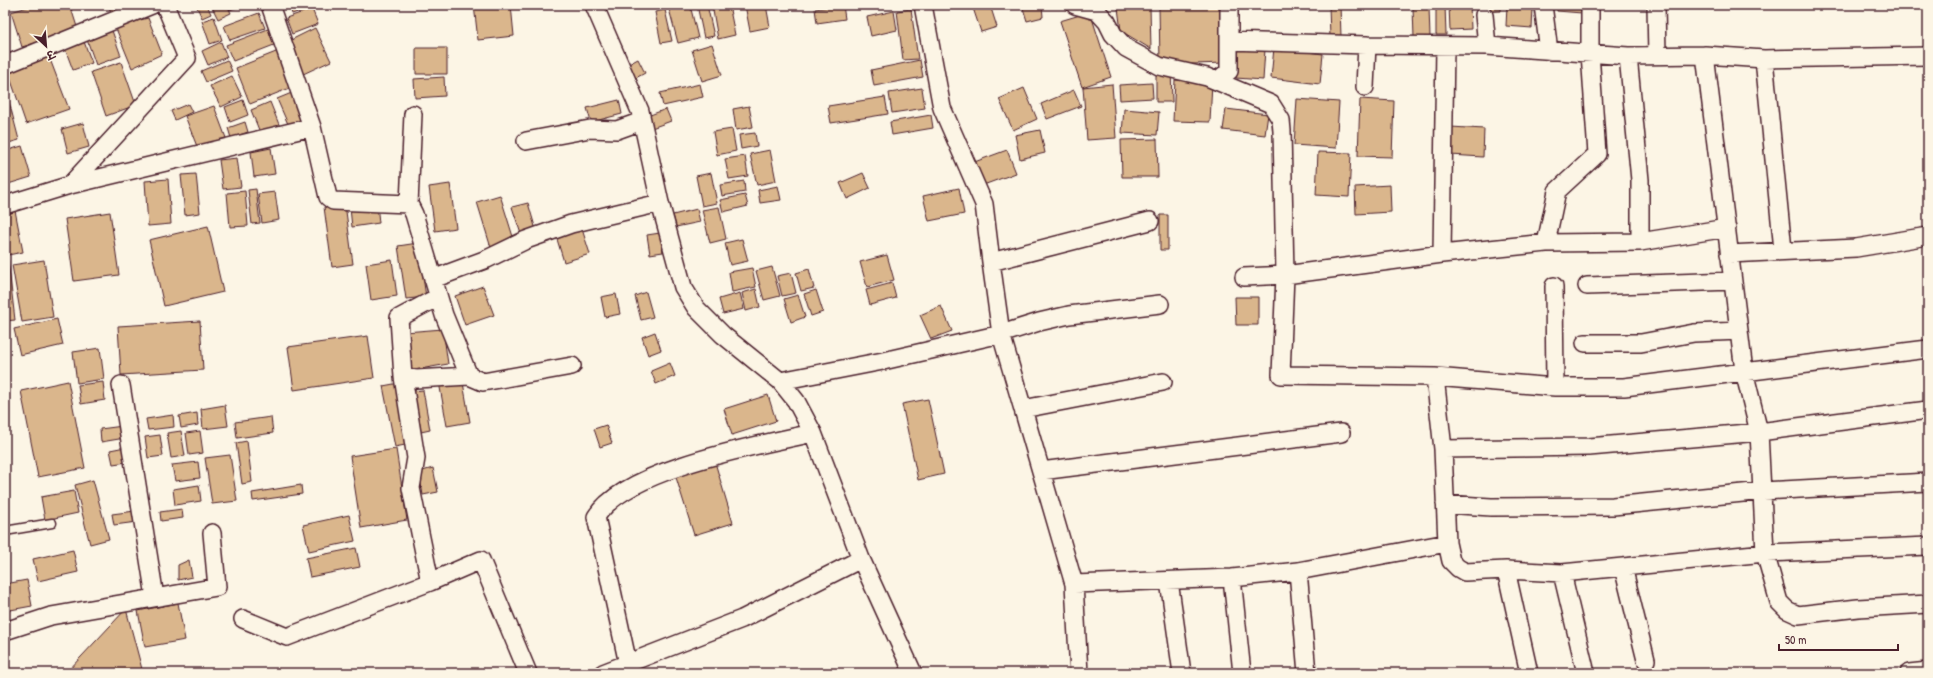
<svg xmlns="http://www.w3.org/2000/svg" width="1933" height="678" viewBox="0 0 1933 678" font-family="'Patrick Hand','Playpen Sans Deva',sans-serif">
<rect width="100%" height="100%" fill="#fcf5e5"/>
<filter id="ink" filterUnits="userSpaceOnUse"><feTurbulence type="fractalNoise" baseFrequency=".025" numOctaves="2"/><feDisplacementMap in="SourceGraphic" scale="8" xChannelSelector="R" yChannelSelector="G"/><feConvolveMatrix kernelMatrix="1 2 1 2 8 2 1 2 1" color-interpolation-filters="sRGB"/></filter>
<g filter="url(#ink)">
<path fill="#dab68c" stroke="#4a1f2b" d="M34 5H70L78 30 22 47 11 12Z
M108 5H126L127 7 111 12Z
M196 5H207L211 14 202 18Z
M211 5H227L231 13 218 19Z
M228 5H243L230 10Z
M289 5H314V6L292 14Z
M474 5H511L514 36 478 40Z
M604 5H614V8L604 10Z
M668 5H690L698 38 678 43Z
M697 5H707L714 36 704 38Z
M712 5H729L735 35 718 39Z
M745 5H766L770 27 750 31Z
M843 5 845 19 817 23 815 9Z
M972 5H990L997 27 981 32Z
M1022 5H1042L1043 17 1027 21Z
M1159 5H1224L1226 63 1160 65Z
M1329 5H1340L1341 37 1330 38Z
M1412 5H1433V6L1413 7Z
M1436 5H1445L1446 35H1436Z
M1449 5H1470L1471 29 1450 30Z
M1478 5H1501V11L1479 12Z
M1557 5H1583L1582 13 1557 11Z
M1507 6 1533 8 1532 28 1506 26Z
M1150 7 1151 49 1121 31 1118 8Z
M1413 8H1429L1430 37 1414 38Z
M312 9 318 24 292 34 286 18Z
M911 9 918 59 903 60 897 11Z
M665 10 672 41 661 43 655 12Z
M894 11 897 30 871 36 867 17Z
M1090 12 1111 77 1082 87 1060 21Z
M259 13 265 28 230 40 224 26Z
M214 17 222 40 210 44 202 21Z
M148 18 162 54 132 68 115 26Z
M110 25 121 56 96 65 86 37Z
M315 28 331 61 301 75 285 43Z
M268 29 274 45 233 61 226 45Z
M83 39 92 63 73 70 64 46Z
M221 42 227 57 208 65 202 51Z
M712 44 722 75 702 81 692 50Z
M416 48H447V74H416Z
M1237 48 1265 49 1263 80 1236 78Z
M1274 48 1323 54 1320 84 1271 78Z
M281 50 295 86 250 104 236 68Z
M48 54 69 109 26 124 7 69Z
M638 59 645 73 632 80 625 66Z
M227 60 232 71 206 82 201 71Z
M920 60 923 77 874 86 871 70Z
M121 62 136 105 106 116 91 72Z
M1171 69 1172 102H1156V70Z
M232 76 242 97 221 107 210 86Z
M444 77 445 96 415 98 414 79Z
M1175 80 1212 82 1210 122 1173 121Z
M1152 83 1153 98 1120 100 1119 85Z
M700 84 703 97 663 106 660 93Z
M1112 84 1116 138 1087 140 1083 87Z
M5 86 19 140 5 144Z
M922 88 925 108 892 113 889 93Z
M1024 88 1037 119 1013 130 999 99Z
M1074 90 1081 106 1047 119 1041 104Z
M294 92 307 123 291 131 277 99Z
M885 97 888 114 831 123 828 106Z
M1297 99 1339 102 1336 148 1294 145Z
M1360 99 1394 101 1392 157 1358 156Z
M243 100 248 115 230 122 225 107Z
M619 100 622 114 591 122 587 108Z
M270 102 280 127 261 135 251 110Z
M188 104 192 112 175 120 171 111Z
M214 106 226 138 198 149 185 116Z
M749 106 753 127 736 130 733 109Z
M666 109 671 121 649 129 645 117Z
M1124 109 1159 112 1157 135 1122 133Z
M1226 109 1268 114 1265 135 1223 130Z
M931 115 933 128 892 135 890 122Z
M245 122 248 132 231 138 228 128Z
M83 123 89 147 68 153 62 129Z
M1451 127 1484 129 1483 157 1450 155Z
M732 129 736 151 717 155 713 132Z
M1040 130 1045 153 1020 159 1015 135Z
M755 133 757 146 741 149 739 135Z
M1157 139 1158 177H1122L1121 140Z
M22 146 31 177 5 185V151Z
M271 148 275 174 254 177 251 152Z
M770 150 776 181 757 185 750 154Z
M1007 150 1016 173 978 187 969 164Z
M1318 152 1351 153 1349 197 1316 195Z
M745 156 748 176 729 179 725 159Z
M237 158 241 187 223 189 219 160Z
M711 173 717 203 702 206 696 176Z
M863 173 870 188 847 199 840 183Z
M196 174 200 213 185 215 181 175Z
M168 179 171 224 148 226 145 181Z
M744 181 745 192 722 196 720 185Z
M450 184 456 228 435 231 429 187Z
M1390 185 1391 212 1356 214 1355 187Z
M778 186 781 200 760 203 758 190Z
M959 188 964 214 929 221 923 196Z
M256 189 260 223 252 224 248 190Z
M245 191 248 226 230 227 227 193Z
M275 192 279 220 262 223 258 194Z
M500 195 514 240 491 248 477 202Z
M745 195 748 206 723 212 720 200Z
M528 203 536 230 521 234 512 207Z
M345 204 353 264 332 267 324 207Z
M377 204 379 223 352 227 350 208Z
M14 205 23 252 8 255 5 240V206Z
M719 207 726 239 710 243 702 210Z
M697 209 700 222 676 227 673 215Z
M110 212 119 275 74 281 65 219Z
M1160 215H1168V250H1160Z
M208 226 223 292 164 306 149 240Z
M582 229 590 254 564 262 556 236Z
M660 233 663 252 650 254 647 235Z
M742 239 748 261 730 265 725 243Z
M418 243 426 297 406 299 398 246Z
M887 255 894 280 867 287 860 262Z
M8 260 15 320 5 321V261Z
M44 260 53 317 22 322 12 265Z
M392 260 397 296 371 300 366 264Z
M772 267 780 296 764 300 756 271Z
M752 268 756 287 732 292 729 272Z
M809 269 814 288 801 291 796 273Z
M791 273 796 293 782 296 777 276Z
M892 283 896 298 870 305 866 290Z
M483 286 494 315 465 325 455 296Z
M756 289 760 307 746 311 742 293Z
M816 290 823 312 811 316 804 294Z
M646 292 653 317 641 320 635 296Z
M740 293 744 309 723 314 719 299Z
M616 294 620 314 605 317 601 297Z
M798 295 805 317 791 322 784 299Z
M1235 297H1258V325H1236Z
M941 306 952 331 931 339 920 315Z
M57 319 63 345 20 355 14 329Z
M200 321 203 370 121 375 118 326Z
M443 329 448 364 409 371 405 332Z
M655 332 661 350 648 355 642 337Z
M368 336 374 378 294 390 288 347Z
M100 348 104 379 77 383 73 352Z
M670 363 675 376 656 384 651 371Z
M462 377 470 422 447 426 439 382Z
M68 381 85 468 38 477 21 391Z
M103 382 105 400 81 404 78 385Z
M399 383 410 444 395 447 383 386Z
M423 390 430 430 421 432 414 391Z
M768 395 776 421 732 435 724 409Z
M928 399 944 474 918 480 902 404Z
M225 405 228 426 203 429 201 409Z
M197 413 198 425 181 428 179 416Z
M173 415 174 427 148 430 146 419Z
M271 417 273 433 237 438 235 422Z
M606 425 612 443 600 447 594 429Z
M123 426 125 438 101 442 100 429Z
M181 431 185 456 171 458 167 433Z
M200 431 203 453 189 455 186 433Z
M160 435 163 456 148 458 145 437Z
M247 441 252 482 242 484 236 443Z
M125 447 127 462 113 464 110 450Z
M396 449 407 520 361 528 350 456Z
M230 455 237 501 212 504 205 458Z
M714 459 733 523 694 535 674 471Z
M198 462 200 478 175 481 172 465Z
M433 468 438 492 423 495 419 472Z
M93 480 109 539 90 544 75 485Z
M199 485 201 501 175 505 173 489Z
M301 485 302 494 253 501 252 493Z
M74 491 78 513 45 520 41 497Z
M182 509 183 518 161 521 160 512Z
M135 511 137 522 114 525 112 514Z
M349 515 355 541 309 551 303 525Z
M356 548 360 567 310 577 306 558Z
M73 550 78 572 38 581 33 559Z
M189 560 192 577 178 580V565Z
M27 580 32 606 5 611V584Z
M178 603 185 640 145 647 138 611Z
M126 609 143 673H66Z"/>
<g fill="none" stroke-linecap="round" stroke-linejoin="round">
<defs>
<path id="service" d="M5 531 52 523"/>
<path id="minor" d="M270 5 312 127 328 197 333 201 409 204 414 214 444 315 469 376
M594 5 640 111 660 203 683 287 696 308 723 335 780 381 796 401 813 433 861 559 913 673
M923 5 942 108 984 204 991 262 1001 334 1074 584 1079 673
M1075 5 1097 11 1107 22 1113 34 1126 48 1159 66 1207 77 1271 104 1281 120 1282 131 1285 275 1281 375 1435 377 1555 387H1624L1928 349
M1543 5 1549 51
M1656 5 1657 56
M1484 15 1487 46
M1229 41 1367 45 1487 46 1628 56 1705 55 1764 59 1928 56
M1705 55 1744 371 1759 432 1765 553 1779 602 1787 610 1798 615 1858 608 1928 604
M1628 56 1640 180V242
M1764 59 1783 250
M5 65 152 5
M1217 81 1229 71V5
M1365 87 1367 45
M526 141 590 129 617 130 642 121
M70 185 312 127
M409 204 413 114
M5 205 70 185 187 58 165 5
M1546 243 1557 191 1597 154 1590 53V5
M1442 254 1445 46
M1729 254 1856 248 1928 236
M991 262 1150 221
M1244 277 1285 275 1442 254 1546 243 1640 242 1727 228
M433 279 487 259 526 240 571 224 660 203
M1554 286 1555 387
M1587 286 1733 281
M1585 343H1641L1694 333 1739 331
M403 377 416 379 469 376 483 382 572 366
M1435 377 1443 449 1447 543 1451 561 1458 568 1465 572 1506 570 1562 573 1765 553 1928 546
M780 381 883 361 1001 334 1039 322 1069 315 1160 304
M121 385 155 597
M1023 409 1163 382
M1443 449 1589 447 1759 432 1928 410
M1041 471 1341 433
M1445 504 1491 507 1613 506 1763 491 1928 482
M1623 567 1646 660
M1506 570 1529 673
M1298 571 1307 673
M1562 573 1586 673
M1232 578 1242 673
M1169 581 1182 673
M430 582 411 488 416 458 403 377 399 318 438 297
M1074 584 1232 578 1298 571 1447 543
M243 619 287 637 430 582 481 560 528 673
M5 631 51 616 217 587 212 533
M628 664 596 517C625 469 759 445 813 433
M603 673 742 619 861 559
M1909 673 1928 671"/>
</defs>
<use href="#service" stroke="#4a1f2b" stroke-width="11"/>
<use href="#minor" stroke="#4a1f2b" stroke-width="20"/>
<use href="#service" stroke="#fcf5e5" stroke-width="8"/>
<use href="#minor" stroke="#fcf5e5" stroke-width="17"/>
</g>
</g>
<rect width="1933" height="678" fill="none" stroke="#fcf5e5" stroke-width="20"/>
<rect x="10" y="10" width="1913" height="658" fill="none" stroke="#4a1f2b" stroke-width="1.5" filter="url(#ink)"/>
<g transform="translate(46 46) rotate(154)" stroke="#fcf5e5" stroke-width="3" paint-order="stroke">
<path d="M0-3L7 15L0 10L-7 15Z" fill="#4a1f2b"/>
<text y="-6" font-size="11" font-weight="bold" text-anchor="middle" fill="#4a1f2b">उ</text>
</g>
<path d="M1779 644v6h119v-6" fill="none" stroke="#4a1f2b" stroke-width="2"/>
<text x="1785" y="644" font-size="12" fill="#4a1f2b" stroke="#fcf5e5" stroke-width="3" paint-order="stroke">50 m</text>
</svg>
